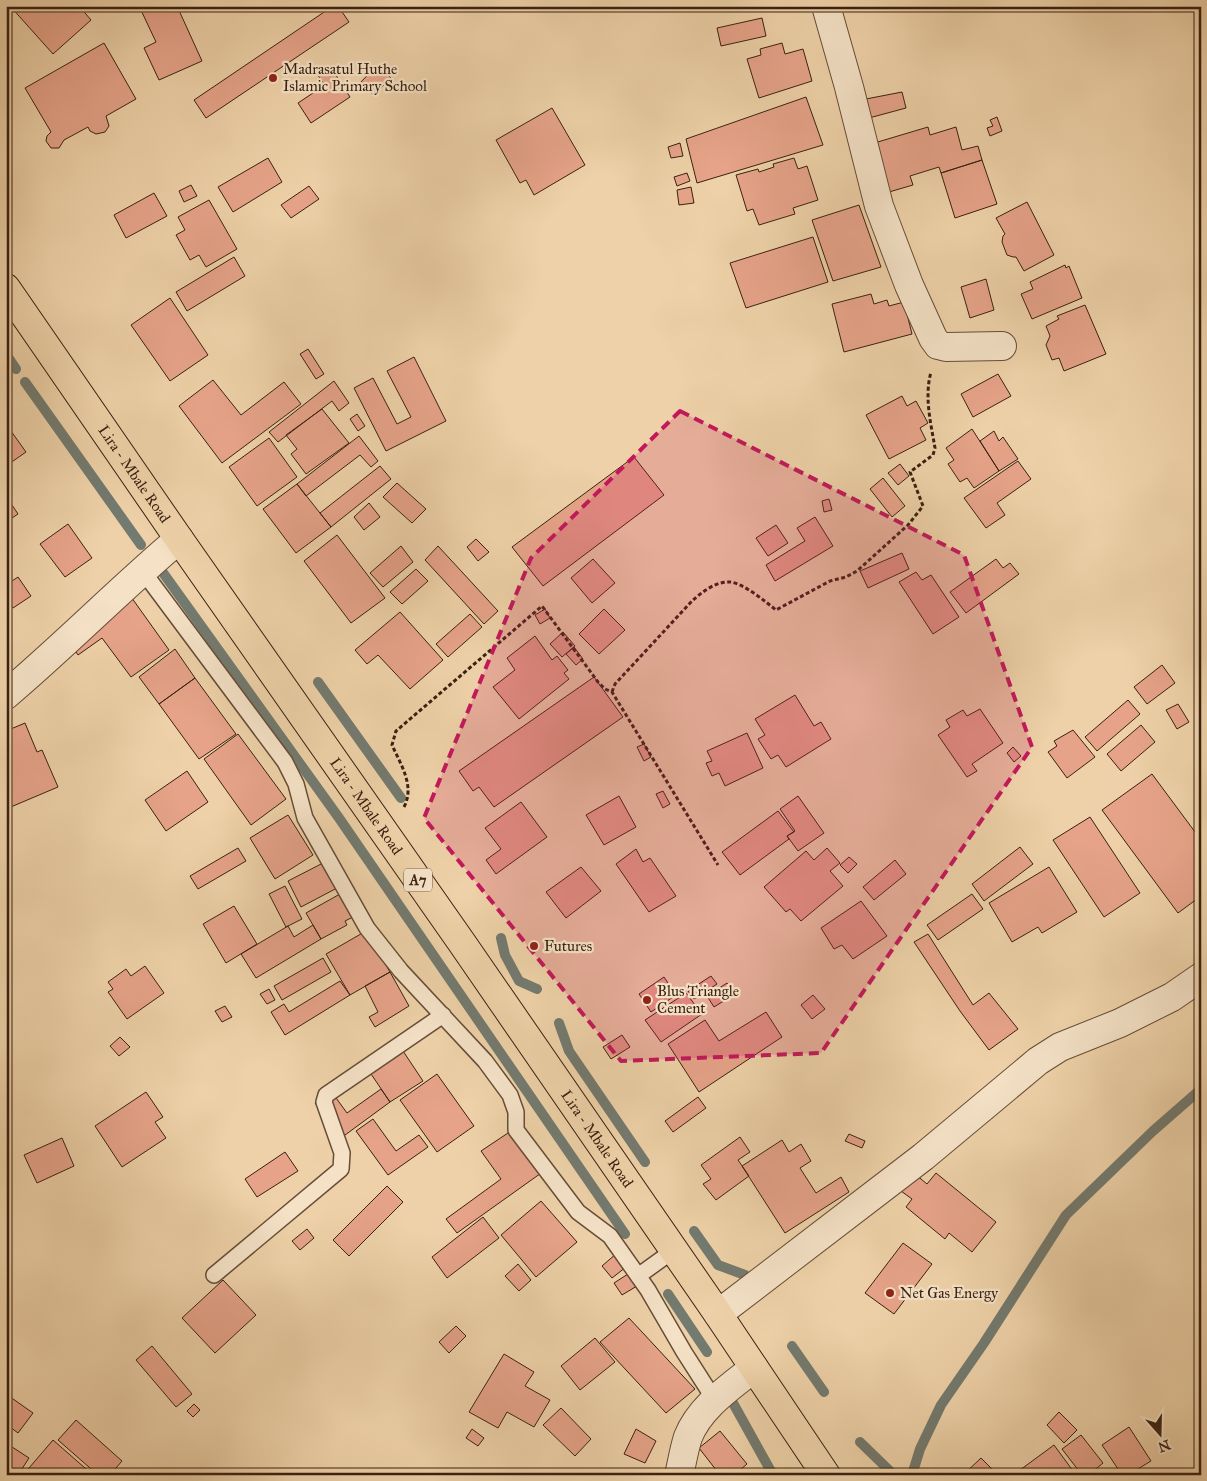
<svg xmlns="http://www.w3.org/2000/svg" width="1207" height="1481" viewBox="0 0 1207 1481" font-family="'IM FELL Great Primer',serif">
<rect width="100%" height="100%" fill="#eed1a8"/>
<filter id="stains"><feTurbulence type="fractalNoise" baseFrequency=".004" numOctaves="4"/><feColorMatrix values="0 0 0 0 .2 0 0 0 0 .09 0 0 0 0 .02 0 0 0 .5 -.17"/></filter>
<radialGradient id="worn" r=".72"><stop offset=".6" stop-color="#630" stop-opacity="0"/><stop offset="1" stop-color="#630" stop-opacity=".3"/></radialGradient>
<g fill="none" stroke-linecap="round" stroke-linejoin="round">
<path stroke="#737a6f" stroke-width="10" d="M6 354 16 369
M25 382 141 545
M161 570 339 818 625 1234
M318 682 401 798
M501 938 505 955 519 981 537 989
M559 1023 569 1051 645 1162
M694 1231 718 1265 745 1275
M668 1294 707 1352
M792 1346 824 1392
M733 1403 773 1475
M860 1442 894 1475
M912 1475 920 1449 941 1405 984 1343 1066 1215 1153 1131 1201 1089"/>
</g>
<path fill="#e6a389" stroke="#392111" d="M10 6H79L91 20 53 54Z
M139 6H177L202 61 159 80 144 48 156 42Z
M333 6H338L349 22 206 118 194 100Z
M762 18 766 36 721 46 717 28Z
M104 43 136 99 106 116 109 126 105 132 96 134 90 131 88 127 64 140 59 148H51L46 141 47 136 51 132 25 88Z
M782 43 785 54 803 49 812 81 759 98 747 59 761 55 760 49Z
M377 65 391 78 374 95 360 83Z
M330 66 350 97 311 123 298 103 325 85 317 74Z
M902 92 906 108 869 118 866 99Z
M806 97 823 145 697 183 686 139Z
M552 108 585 165 534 195 526 180 520 183 496 140Z
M997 117 1002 131 990 136 987 128 993 126 990 120Z
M928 127 930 135 956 127 962 150 978 146 982 160 941 173 939 167 910 176 913 185 889 192 871 144Z
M680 143 683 156 671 158 668 147Z
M268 158 282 182 233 212 218 187Z
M794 158 798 169 807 166 818 200 793 208 795 214 759 225 753 209 747 211 736 175 758 169 759 172 774 167 773 164Z
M982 160 997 204 955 218 941 173Z
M687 173 690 181 677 186 674 177Z
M191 185 197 196 184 202 179 191Z
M309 186 319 199 291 218 281 205Z
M691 187 694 203 679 205 677 190Z
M154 193 167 216 126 238 114 215Z
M209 200 237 249 206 267 199 255 190 260 176 235 185 230 178 217Z
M1027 202 1054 255 1024 271 1016 257H1013L1007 255 1002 242 1003 236 1005 234 996 218Z
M859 205 881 267 833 281 812 220Z
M813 237 828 282 746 308 730 263Z
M234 257 245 276 187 311 176 292Z
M1065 265 1066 268 1069 266 1082 298 1032 319 1021 294 1033 289 1030 282Z
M986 279 994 310 970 318 961 287Z
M871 294 874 304 887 300 889 306 904 302 912 334 844 352 832 304Z
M170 298 208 355 170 381 131 325Z
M1085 305 1106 354 1064 371 1059 358 1052 360 1046 345 1050 336 1046 326 1059 319 1057 316Z
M308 349 324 374 316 379 300 354Z
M414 357 446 421 386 451 354 388 373 378 397 424 411 417 387 371Z
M998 374 1011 396 973 417 961 394Z
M213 380 241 415 284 382 301 404 222 463 179 406Z
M334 381 349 403 339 411 332 401 278 442 269 432Z
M902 396 907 406 916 401 928 423 920 428 926 440 889 459 866 415Z
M322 409 349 443 306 474 291 454 297 449 286 435Z
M357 414 365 426 358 431 350 419Z
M6 424 26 452 6 466Z
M972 429 999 471 974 488 967 478 960 482 948 464 954 460 946 448Z
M994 431 999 441 1003 437 1018 459 999 471 980 441Z
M359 436 378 461 371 467 360 455 306 496 297 484Z
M269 438 297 477 257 506 229 467Z
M634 457 664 495 543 586 512 547Z
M1018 461 1031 479 997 503 1005 515 986 528 964 498Z
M900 464 909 476 898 485 888 473Z
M380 466 391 479 331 527 320 513Z
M883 478 905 506 892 517 870 489Z
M397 483 426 509 412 523 383 497Z
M297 484 331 527 296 553 263 509Z
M6 496 18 514 6 522Z
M829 499 832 510 824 512 822 501Z
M369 503 380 517 364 530 354 517Z
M815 517 833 546 775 581 766 565 805 541 797 528Z
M68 524 92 558 65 577 40 544Z
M776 525 788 543 768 556 756 538Z
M337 535 385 598 351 623 304 561Z
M476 539 489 552 478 561 467 547Z
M401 546 413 562 383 587 370 573Z
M438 546 498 611 484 624 425 560Z
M902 553 909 569 868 588 860 571Z
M593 559 615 583 592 603 571 578Z
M996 559 1003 568 1010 563 1019 574 966 613 950 592Z
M416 569 428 581 402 604 390 592Z
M916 572 922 580 931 575 959 617 933 634 899 582Z
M18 577 31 596 13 608 6 598V585Z
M129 594 169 650 131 677 102 638 78 655 64 634Z
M545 609 550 618 540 624 535 615Z
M604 609 625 630 599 654 579 634Z
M400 612 443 660 410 689 378 655 367 664 355 650Z
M470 614 482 627 448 657 436 644Z
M563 632 575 646 562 657 550 644Z
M535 636 552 660 557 656 568 670 564 673 569 679 519 719 493 687 515 670 507 658Z
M574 647 583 659 576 665 566 654Z
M175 649 195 678 159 704 139 677Z
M1162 665 1175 683 1147 704 1134 687Z
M594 677 623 717 494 807 479 787 473 791 459 771Z
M195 678 236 734 199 759 159 704Z
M795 695 814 726 821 722 831 739 786 767 778 755 771 759 758 739 765 735 755 719Z
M1128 700 1140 714 1097 751 1085 737Z
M1178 704 1189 722 1177 729 1166 710Z
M980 709 1003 743 972 764 977 771 967 777 938 735 950 727 946 720 963 710 967 716Z
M25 723 37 752 42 750 58 787 6 809V731Z
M1141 725 1155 742 1121 771 1107 754Z
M1073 730 1095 757 1067 778 1048 752 1057 746 1054 741Z
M747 733 763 768 725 786 719 773 712 776 706 763 712 761 707 751Z
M238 734 286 799 251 825 204 759Z
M644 744 651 757 644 761 637 747Z
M1013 747 1021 756 1014 762 1007 753Z
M187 771 208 802 166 831 145 800Z
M1152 774 1201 840V896L1178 913 1102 810Z
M663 791 670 804 663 808 656 794Z
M619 796 636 827 604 845 586 815Z
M798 796 824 833 798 851 787 836 795 831 780 809Z
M521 802 547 837 496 874 486 860 501 849 485 828Z
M778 811 794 832 787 836 789 839 740 875 722 852Z
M288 815 313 855 275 879 250 838Z
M1090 817 1140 893 1104 917 1053 840Z
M1020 847 1033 864 984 901 972 884Z
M238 848 246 861 198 889 190 876Z
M827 848 840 863 830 871 843 886 801 921 790 909 786 912 764 887 806 851 814 860Z
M636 849 643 862 650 858 676 896 649 912 616 864Z
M849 857 857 864 848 873 840 865Z
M895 860 906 874 874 900 863 887Z
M323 863 337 888 301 907 288 881Z
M581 867 601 891 566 918 546 892Z
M1049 867 1077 912 1042 933 1038 927 1012 942 989 903Z
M285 886 302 919 286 927 269 894Z
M340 894 353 917 345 921 347 925 321 939 306 913Z
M972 894 983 909 938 940 927 925Z
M861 901 887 936 853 959 842 945 834 949 821 928Z
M234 906 257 944 226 963 203 924Z
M313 925 321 939 256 978 241 954 288 926 294 937Z
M366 931 390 972 350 995 326 954Z
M928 934 973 1005 989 993 1018 1029 989 1050 960 1011 914 942Z
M323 958 331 972 282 1000 274 986Z
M145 966 164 993 127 1019 108 992 113 989 108 982 126 969 131 976Z
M390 972 409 1006 375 1027 369 1017 378 1012 365 986Z
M711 976 717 984 694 999 688 991Z
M664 977 676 995 651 1012 639 994Z
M340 981 350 995 285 1035 271 1012 284 1004 289 1012Z
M727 983 735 994 714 1007 707 996Z
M269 989 275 1000 267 1004 260 994Z
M686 993 702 1014 661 1042 645 1020Z
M813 995 825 1009 812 1019 801 1005Z
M225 1006 232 1017 222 1022 215 1011Z
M766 1012 782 1037 699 1092 668 1044 705 1020 719 1041Z
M622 1035 630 1047 611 1059 603 1047Z
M120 1037 130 1047 119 1056 110 1046Z
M399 1045 423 1081 390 1102 367 1068Z
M437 1074 474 1126 437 1152 400 1100Z
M381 1089 390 1102 341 1138 315 1103 331 1091 347 1113Z
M146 1092 163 1117 155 1122 166 1138 122 1167 95 1126Z
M698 1097 706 1108 673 1132 665 1121Z
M373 1119 396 1151 419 1135 428 1147 388 1175 356 1131Z
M514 1129 544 1171 457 1233 446 1219 501 1179 481 1151Z
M849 1134 865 1141 862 1148 845 1141Z
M740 1137 750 1152 738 1160 749 1176 716 1200 703 1184 711 1179 701 1165Z
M62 1138 74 1166 37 1183 24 1155Z
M782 1140 789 1152 801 1144 811 1161 800 1168 816 1193 841 1177 849 1192 785 1233 742 1166Z
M285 1152 298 1171 257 1197 245 1179Z
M936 1173 996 1222 972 1252 949 1233 945 1239 906 1207 912 1199 901 1191 915 1174 927 1184Z
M387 1186 403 1202 349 1256 333 1240Z
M541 1201 577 1242 536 1277 501 1235Z
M483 1217 499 1238 447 1278 432 1257Z
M307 1229 314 1238 300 1250 292 1241Z
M903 1243 932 1264 894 1314 865 1293Z
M624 1247 635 1260 612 1278 602 1266Z
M518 1264 531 1280 519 1291 505 1276Z
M628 1274 637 1286 622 1295 614 1283Z
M223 1280 256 1315 215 1353 182 1318Z
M629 1318 695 1389 666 1413 600 1342Z
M456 1326 466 1336 449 1353 439 1342Z
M595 1338 615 1362 580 1390 561 1366Z
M152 1346 192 1394 176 1407 136 1360Z
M504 1354 534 1372 525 1386 550 1400 534 1427 507 1412 498 1428 469 1412Z
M6 1394 33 1413 18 1433 6 1424Z
M194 1404 200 1410 193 1417 187 1411Z
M561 1408 591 1439 575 1456 543 1425Z
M1059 1412 1077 1430 1064 1443 1047 1425Z
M76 1420 122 1461 110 1475H98L58 1440Z
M1129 1427 1151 1461 1128 1475H1122L1102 1445Z
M472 1429 484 1438 478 1446 466 1438Z
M636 1429 656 1441 645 1463 624 1454Z
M720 1431 747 1464 734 1475H720L699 1448Z
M1081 1435 1103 1463 1089 1475H1082L1062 1449Z
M53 1440 93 1475H23Z
M6 1443 29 1458 18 1475H6Z
M1054 1445 1076 1475H1024L1020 1470Z
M981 1458 998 1475H963Z"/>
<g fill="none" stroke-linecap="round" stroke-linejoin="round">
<defs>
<path id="service" d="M142 570 285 762 296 784 305 818 367 928 401 971 485 1061 510 1095 516 1112V1130L578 1212 610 1236 648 1290 684 1352 714 1399
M214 1275 341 1169 342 1153 324 1102 326 1095 443 1015
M638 1276 674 1250"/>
<path id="minor" d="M826 6 849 87 879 206 909 285 933 338 938 345 946 347 1002 346
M6 695C65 645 120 589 179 539
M718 1314 923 1157 1038 1061 1060 1047 1120 1023 1172 997 1201 977
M679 1475C682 1463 684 1449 688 1437 700 1407 729 1388 754 1368"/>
<g id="primary">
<path id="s1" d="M6 288 179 539 462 943 718 1314 826 1475"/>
</g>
</defs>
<use href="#service" stroke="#664d37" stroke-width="18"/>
<use href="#minor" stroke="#664d37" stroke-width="30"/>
<use href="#primary" stroke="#392111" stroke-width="30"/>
<path stroke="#392111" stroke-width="3" stroke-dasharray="4 2.5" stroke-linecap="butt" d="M612 692 615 684 692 601C702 592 716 581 730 582 743 583 766 602 776 610L830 581 846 577 857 571 908 525 923 506 910 472 933 455 935 448C931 424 924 397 931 372
M404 807C415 786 401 765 392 745L396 731 542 606 598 682 605 689 612 692 718 865"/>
<use href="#service" stroke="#f4e1c6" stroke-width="15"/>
<use href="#minor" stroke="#f4e1c6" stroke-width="28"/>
<use href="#primary" stroke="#eed1a8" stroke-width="28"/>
</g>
<path fill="#c2185b" fill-opacity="0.2" stroke="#c2185b" stroke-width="4" stroke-dasharray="10 6" stroke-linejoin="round" d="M680 411 964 555 1032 747 821 1053 621 1061 424 818 531 558Z"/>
<g fill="#8f2418" stroke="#f4e1c6" stroke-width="2">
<circle cx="273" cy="78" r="5"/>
<circle cx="534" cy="946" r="5"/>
<circle cx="647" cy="1000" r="5"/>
<circle cx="890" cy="1293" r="5"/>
</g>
<g text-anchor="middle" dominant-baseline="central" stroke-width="4.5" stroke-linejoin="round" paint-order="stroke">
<rect fill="#f4e1c6" stroke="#715b47" stroke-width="1" x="404" y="868.5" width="28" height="23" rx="4"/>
<g font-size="14" font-weight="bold" fill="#392111">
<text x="418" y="880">A7</text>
</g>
<g font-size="15" fill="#392111" stroke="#f4e1c6" text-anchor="start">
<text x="283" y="69">Madrasatul Huthe<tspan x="283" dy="17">Islamic Primary School</tspan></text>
<text x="544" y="946">Futures</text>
<text x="657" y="991">Blus Triangle<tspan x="657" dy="17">Cement</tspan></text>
<text x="900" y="1293">Net Gas Energy</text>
</g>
<g font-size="15" fill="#392111" stroke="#f4e1c6">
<text stroke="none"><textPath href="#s1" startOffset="226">Lira - Mbale Road</textPath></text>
<text stroke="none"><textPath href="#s1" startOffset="631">Lira - Mbale Road</textPath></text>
<text stroke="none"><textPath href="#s1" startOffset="1036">Lira - Mbale Road</textPath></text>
</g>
</g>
<rect width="1207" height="1481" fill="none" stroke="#eed1a8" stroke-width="25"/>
<rect x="8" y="8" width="1192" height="1466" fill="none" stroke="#392111" stroke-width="2.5"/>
<rect x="12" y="12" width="1182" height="1456" fill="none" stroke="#392111"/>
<g transform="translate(1160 1434) rotate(160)" stroke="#f4e1c6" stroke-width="4" paint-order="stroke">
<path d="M0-4L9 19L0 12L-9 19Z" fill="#392111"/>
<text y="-8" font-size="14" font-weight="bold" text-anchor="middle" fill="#392111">N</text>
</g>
<rect width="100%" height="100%" filter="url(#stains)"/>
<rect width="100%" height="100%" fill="url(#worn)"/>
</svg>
